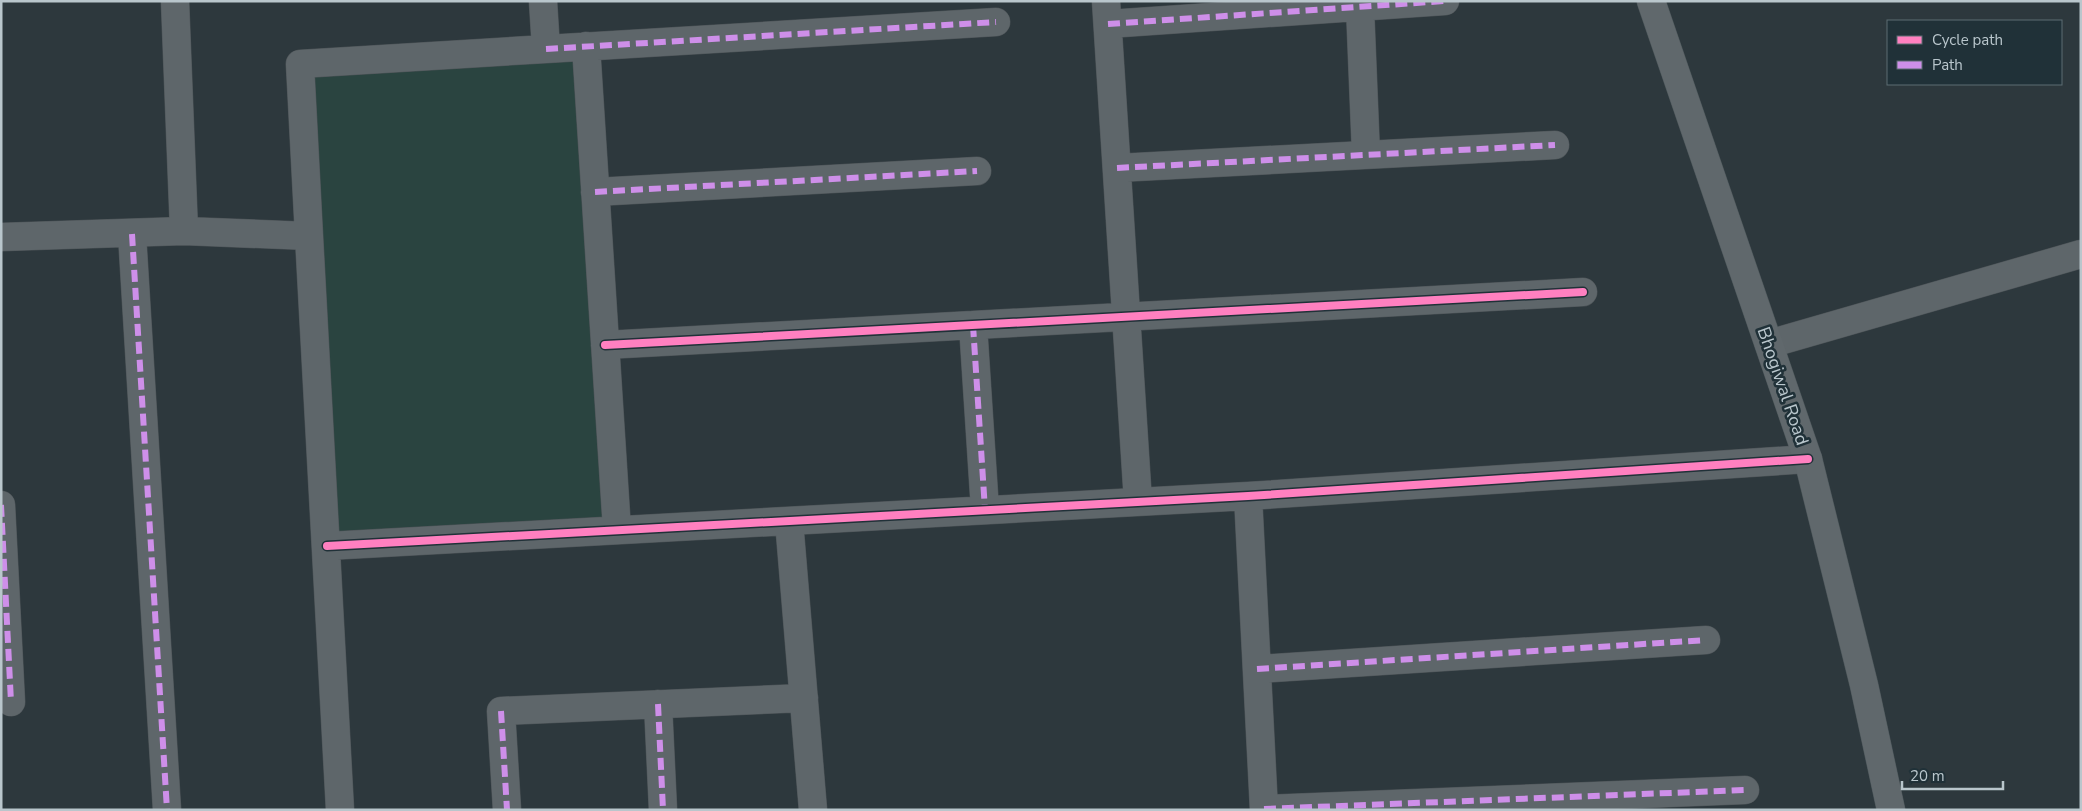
<svg xmlns="http://www.w3.org/2000/svg" width="2082" height="811" viewBox="0 0 2082 811" font-family="'Nunito Sans',sans-serif">
<rect width="100%" height="100%" fill="#2d383d"/>
<path fill="#2a4440" d="M586 46 617 530 327 546 300 64Z"/>
<g fill="none" stroke-linecap="round" stroke-linejoin="round">
<defs>
<path id="minor" d="M175 1 184 231
M1106 1 1138 502
M1360 7 1366 155
M1108 24 1445 1
M586 46 617 530
M546 49 996 22
M1117 168 1555 145
M595 192 977 171
M132 234 167 810
M309 236 300 64 546 49 543 1
M1 237 184 231 309 236 340 810
M973 325 985 510
M1769 344 2081 254
M605 345 1583 292
M1248 496 1264 810
M1 505 11 702
M789 521 813 810
M327 546 1248 496 1808 459
M1257 669 1706 640
M658 704 663 810
M1264 809 1745 790
M507 810 501 711 804 698"/>
<path id="major" d="M1651 1 1808 459 1864 685 1891 810"/>
</defs>
<use href="#minor" stroke="#4c5357" stroke-width="29"/>
<use href="#major" stroke="#4b5559" stroke-width="29"/>
<use href="#minor" stroke="#5e666a" stroke-width="28"/>
<use href="#major" stroke="#60686c" stroke-width="28"/>
<path stroke="#ce8fe9" stroke-width="6" stroke-dasharray="12 6" stroke-linecap="butt" d="M1108 24 1445 1
M546 49 996 22
M1117 168 1555 145
M595 192 977 171
M132 234 167 810
M973 325 985 510
M1 505 11 702
M1257 669 1706 640
M658 704 663 810
M501 711 507 810
M1264 809 1745 790"/>
<defs>
<path id="cycleway" d="M605 345 1583 292
M327 546 1248 496 1808 459"/>
</defs>
<use href="#cycleway" stroke="#203138" stroke-width="11"/>
<use href="#cycleway" stroke="#ff80c0" stroke-width="8"/>
</g>
<g text-anchor="middle" dominant-baseline="central" stroke-width="5" stroke-linejoin="round" paint-order="stroke">
<g font-size="18" fill="#b9c6cc" stroke="#203138">
<text transform="translate(1783 386) rotate(71)">Bhogiwal Road</text>
</g>
</g>
<rect width="2082" height="811" fill="none" stroke="#b9c6cc" stroke-width="5"/>
<rect x="1887" y="20" width="175" height="65" fill="#203138" stroke="#5d6d73"/>
<rect x="1897" y="36" width="25" height="8" fill="#ff80c0" stroke="#5d6d73"/>
<text x="1932" y="45" font-size="15" fill="#b9c6cc">Cycle path</text>
<rect x="1897" y="61" width="25" height="8" fill="#ce8fe9" stroke="#5d6d73"/>
<text x="1932" y="70" font-size="15" fill="#b9c6cc">Path</text>
<path d="M1902 781v8h101v-8" fill="none" stroke="#b9c6cc" stroke-width="2.5"/>
<text x="1910" y="781" font-size="15" fill="#b9c6cc" stroke="#203138" stroke-width="4" paint-order="stroke">20 m</text>
</svg>
